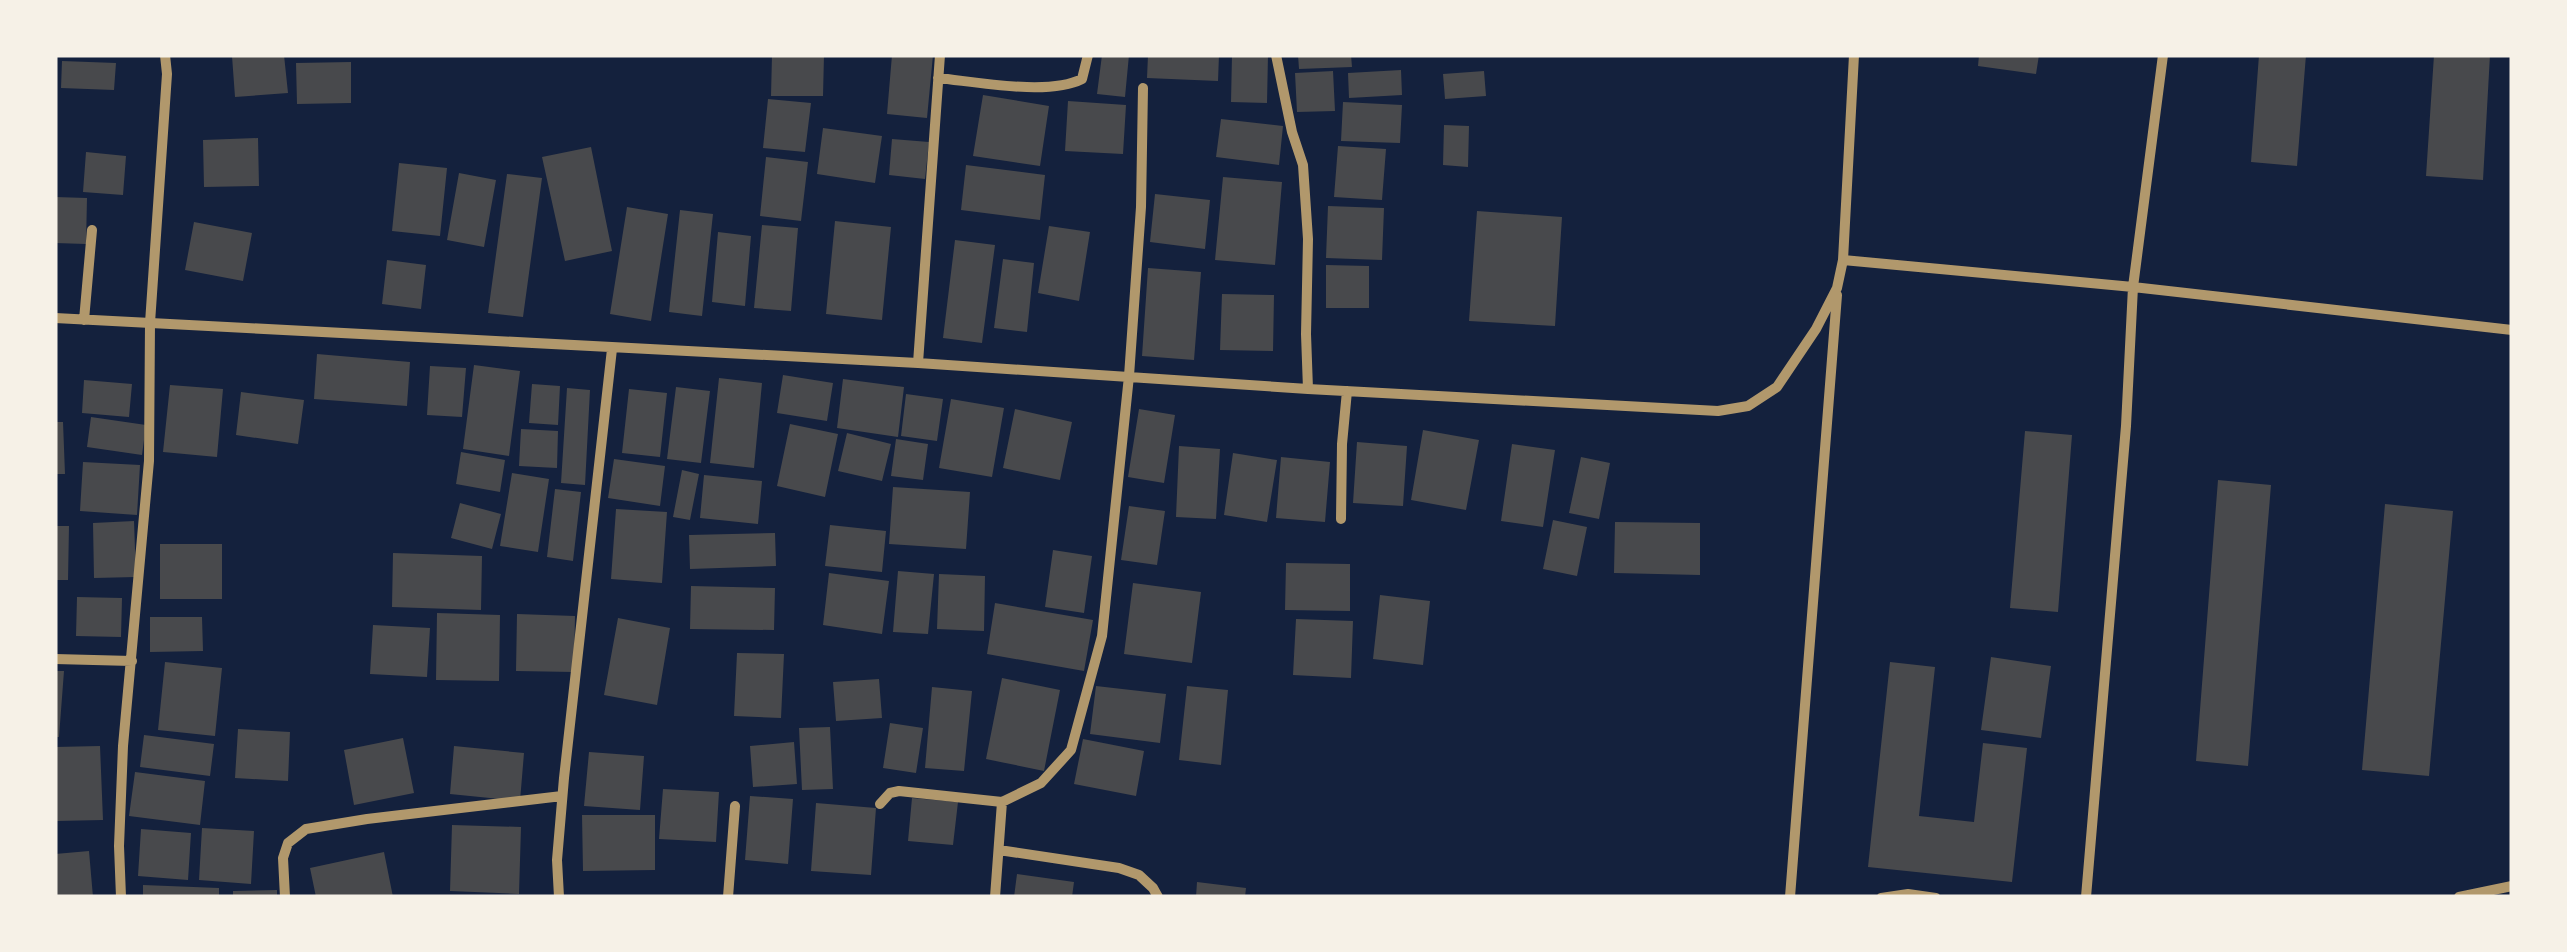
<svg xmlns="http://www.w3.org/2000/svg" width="2567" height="952" viewBox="0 0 2567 952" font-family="Rubik,sans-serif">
<rect width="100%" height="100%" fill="#14213d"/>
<path fill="#48494c" d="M284 55 288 93 235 97 232 56Z
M772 55H824L823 96H771Z
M892 55H933L927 118 887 114Z
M1102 55H1129L1125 97 1097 94Z
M1148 55H1219L1218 81 1147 78Z
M1232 55H1268L1267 103 1231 102Z
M1298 55H1351L1352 67 1299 69Z
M1979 55H2039L2036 74 1978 66Z
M2259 55H2306L2297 166 2251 162Z
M2434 55H2490L2483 180 2426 176Z
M62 61 116 63 114 90 61 88Z
M351 62V103L297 104 296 63Z
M1401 70 1402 95 1349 98 1348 73Z
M1333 71 1335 111 1297 112 1295 73Z
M1484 71 1486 96 1445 99 1443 74Z
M983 95 1049 106 1040 166 973 156Z
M768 99 811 103 805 152 763 148Z
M1068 101 1126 105 1123 154 1065 151Z
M1343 102 1402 105 1400 143 1341 141Z
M1221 119 1283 126 1279 165 1216 157Z
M1444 125 1469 126 1468 167 1443 165Z
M823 128 882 136 875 183 817 174Z
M258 138 259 186 204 187 203 140Z
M892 139 929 142 925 179 889 175Z
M1338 146 1386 149 1382 200 1334 197Z
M591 147 612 251 565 261 542 157Z
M86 152 126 156 123 195 83 192Z
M766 157 808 162 801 221 760 216Z
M399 163 447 168 440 236 392 231Z
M966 165 1045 175 1040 220 961 210Z
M459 173 496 180 484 247 447 240Z
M507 174 542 178 523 317 488 313Z
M1223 177 1282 182 1275 265 1215 260Z
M1155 194 1210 200 1205 249 1150 242Z
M55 197 87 198 86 244 55 243Z
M1328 206 1384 208 1382 260 1326 258Z
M627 207 668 214 651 321 610 314Z
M680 210 713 214 702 316 669 312Z
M1477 211 1562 217 1555 326 1469 321Z
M835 221 891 227 882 320 826 314Z
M194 222 252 233 243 281 185 270Z
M762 225 798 228 791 311 754 308Z
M1049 226 1090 232 1079 301 1038 293Z
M718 232 751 236 745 306 712 302Z
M955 240 995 245 982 343 943 338Z
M1003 259 1034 263 1027 332 994 328Z
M387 260 426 265 421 309 382 304Z
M1326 265 1369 266V308H1326Z
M1148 268 1201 272 1194 360 1142 356Z
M1222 294 1274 295 1273 351 1220 350Z
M317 354 410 362 407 406 314 399Z
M474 365 520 371 509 456 463 449Z
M430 366 466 368 462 417 427 415Z
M783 375 833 383 827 421 777 413Z
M719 378 762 383 754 468 710 463Z
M843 379 904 387 898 437 837 428Z
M84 380 132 384 129 417 82 413Z
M532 384 560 386 558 425 529 423Z
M170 385 223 389 217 457 163 452Z
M676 387 710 391 701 463 667 459Z
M567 388 590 390 585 485 561 483Z
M629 389 667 393 660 457 622 453Z
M241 392 304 400 298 444 236 435Z
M906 394 943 399 937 441 901 436Z
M951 399 1004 408 992 477 939 468Z
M1015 409 1072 422 1060 480 1003 468Z
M1139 409 1175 415 1164 483 1128 477Z
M91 417 146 425 142 455 87 447Z
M55 422H63L65 474H55Z
M790 424 838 434 825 497 777 486Z
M521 429 558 431 557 468 519 466Z
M1423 430 1479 440 1466 510 1411 500Z
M2025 431 2072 435 2058 612 2010 608Z
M847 433 891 444 882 481 838 471Z
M896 439 928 444 923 480 891 476Z
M1357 442 1407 446 1403 506 1353 503Z
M1512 444 1555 450 1543 527 1501 521Z
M1179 446 1220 449 1216 519 1176 517Z
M461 452 505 460 500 492 456 484Z
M1233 453 1277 460 1267 522 1224 515Z
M1281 457 1330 462 1325 522 1276 518Z
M1581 457 1610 463 1599 519 1569 513Z
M614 459 665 466 660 506 608 498Z
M83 462 140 465 137 515 80 511Z
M682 470 699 474 690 520 673 517Z
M512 473 549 479 538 552 500 546Z
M704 475 762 481 758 524 700 518Z
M2218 480 2271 485 2248 766 2196 761Z
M893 487 970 492 966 549 889 544Z
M555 489 581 492 573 561 547 557Z
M460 503 501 514 492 549 451 538Z
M2385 504 2453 511 2429 776 2362 770Z
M1129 506 1165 511 1157 565 1121 560Z
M616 509 667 512 662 583 611 579Z
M1553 520 1587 527 1577 576 1543 569Z
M134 521 136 577 94 578 93 523Z
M1615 522 1700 523V575L1614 573Z
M830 525 886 531 882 572 825 566Z
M55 526H69L68 580H55Z
M775 533 776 566 690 569 689 535Z
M160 544H222V599H160Z
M1053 550 1092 556 1084 613 1045 607Z
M393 553 482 556 481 610 392 607Z
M1286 563 1350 564V611L1285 610Z
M898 571 934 574 928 634 893 632Z
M829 573 889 581 882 634 823 625Z
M939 574 985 576 984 631 937 629Z
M1133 583 1201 592 1192 663 1124 654Z
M691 586 775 588 774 630 690 629Z
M1380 595 1430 601 1423 665 1373 659Z
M77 597 122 598 121 637 76 636Z
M995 603 1093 620 1084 671 987 654Z
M437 613 500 615 499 681 436 680Z
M517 614 575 616 574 672 516 671Z
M150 617H202L203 651 150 652Z
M618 618 670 628 657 705 604 695Z
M1296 619 1353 621 1351 678 1293 675Z
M373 625 430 628 427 677 370 674Z
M737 653 784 654 781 718 734 716Z
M1991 657 2051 666 2041 738 1981 730Z
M165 662 222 668 215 736 158 730Z
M1890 662 1935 667 1919 816 1974 822 1983 743 2027 748 2012 882 1868 867Z
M55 671H64L59 737H55Z
M1002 678 1060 690 1044 771 986 759Z
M879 679 882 718 836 721 833 682Z
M1096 686 1166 694 1160 743 1090 734Z
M1187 686 1228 690 1221 765 1179 760Z
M932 687 972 691 964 771 925 768Z
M890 723 923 728 916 773 883 768Z
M830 727 833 789 802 790 799 728Z
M238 729 290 732 288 781 235 778Z
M144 735 214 744 210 776 140 767Z
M403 738 414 793 354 805 344 750Z
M1083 739 1144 751 1136 796 1074 784Z
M794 742 797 784 753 787 750 746Z
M100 746 103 820 56 821 55 747Z
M454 746 524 753 520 801 450 794Z
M589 752 644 756 640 810 584 806Z
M135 772 205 781 200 825 129 816Z
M663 789 719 792 716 842 659 839Z
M750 796 793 799 788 864 745 860Z
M912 798 958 802 953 845 908 841Z
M816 803 876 808 871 875 811 871Z
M582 815H655V870L583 871Z
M452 825 521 827 519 894 450 891Z
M202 828 254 831 251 884 199 880Z
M141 829 191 833 188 880 138 876Z
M89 851 93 897H55V854Z
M384 852 393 897H316L310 868Z
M1017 874 1074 882 1072 897H1014Z
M1197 882 1246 888 1245 897H1196Z
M143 885 219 888V897H143Z
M277 890V897H233V891Z"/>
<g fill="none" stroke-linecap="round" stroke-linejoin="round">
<path stroke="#b1986c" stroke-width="8" d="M1881 897 1908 893 1936 897"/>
<path stroke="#b1986c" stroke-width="10" d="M1276 55 1292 132 1303 165 1308 239 1306 334 1308 389
M938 78C977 82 1049 96 1082 79L1088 55
M1843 260 2133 287 2512 330
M55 318 918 363 1308 389 1718 411 1748 406 1777 387 1816 329 1837 288 1843 260 1854 55
M84 320 92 230
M918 363 940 55
M1341 519 1342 444 1347 391
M55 659 132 661
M880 804 890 793 899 791 1002 802
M999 850 1119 868 1139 875 1153 888 1158 897
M121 897 119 846 123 746 149 461 150 323 167 74 165 55
M285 897 283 858 288 843 306 829 367 819 562 796
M559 897 557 860 564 778 612 349
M728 897 735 806
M995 897 1002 802 1041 783 1071 750 1102 636 1129 376 1141 207 1143 88
M1790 897 1837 295
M2086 897 2126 426 2133 287 2163 55
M2459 897 2512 886"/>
</g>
<rect width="2567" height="952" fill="none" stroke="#f6f1e7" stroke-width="115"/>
</svg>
